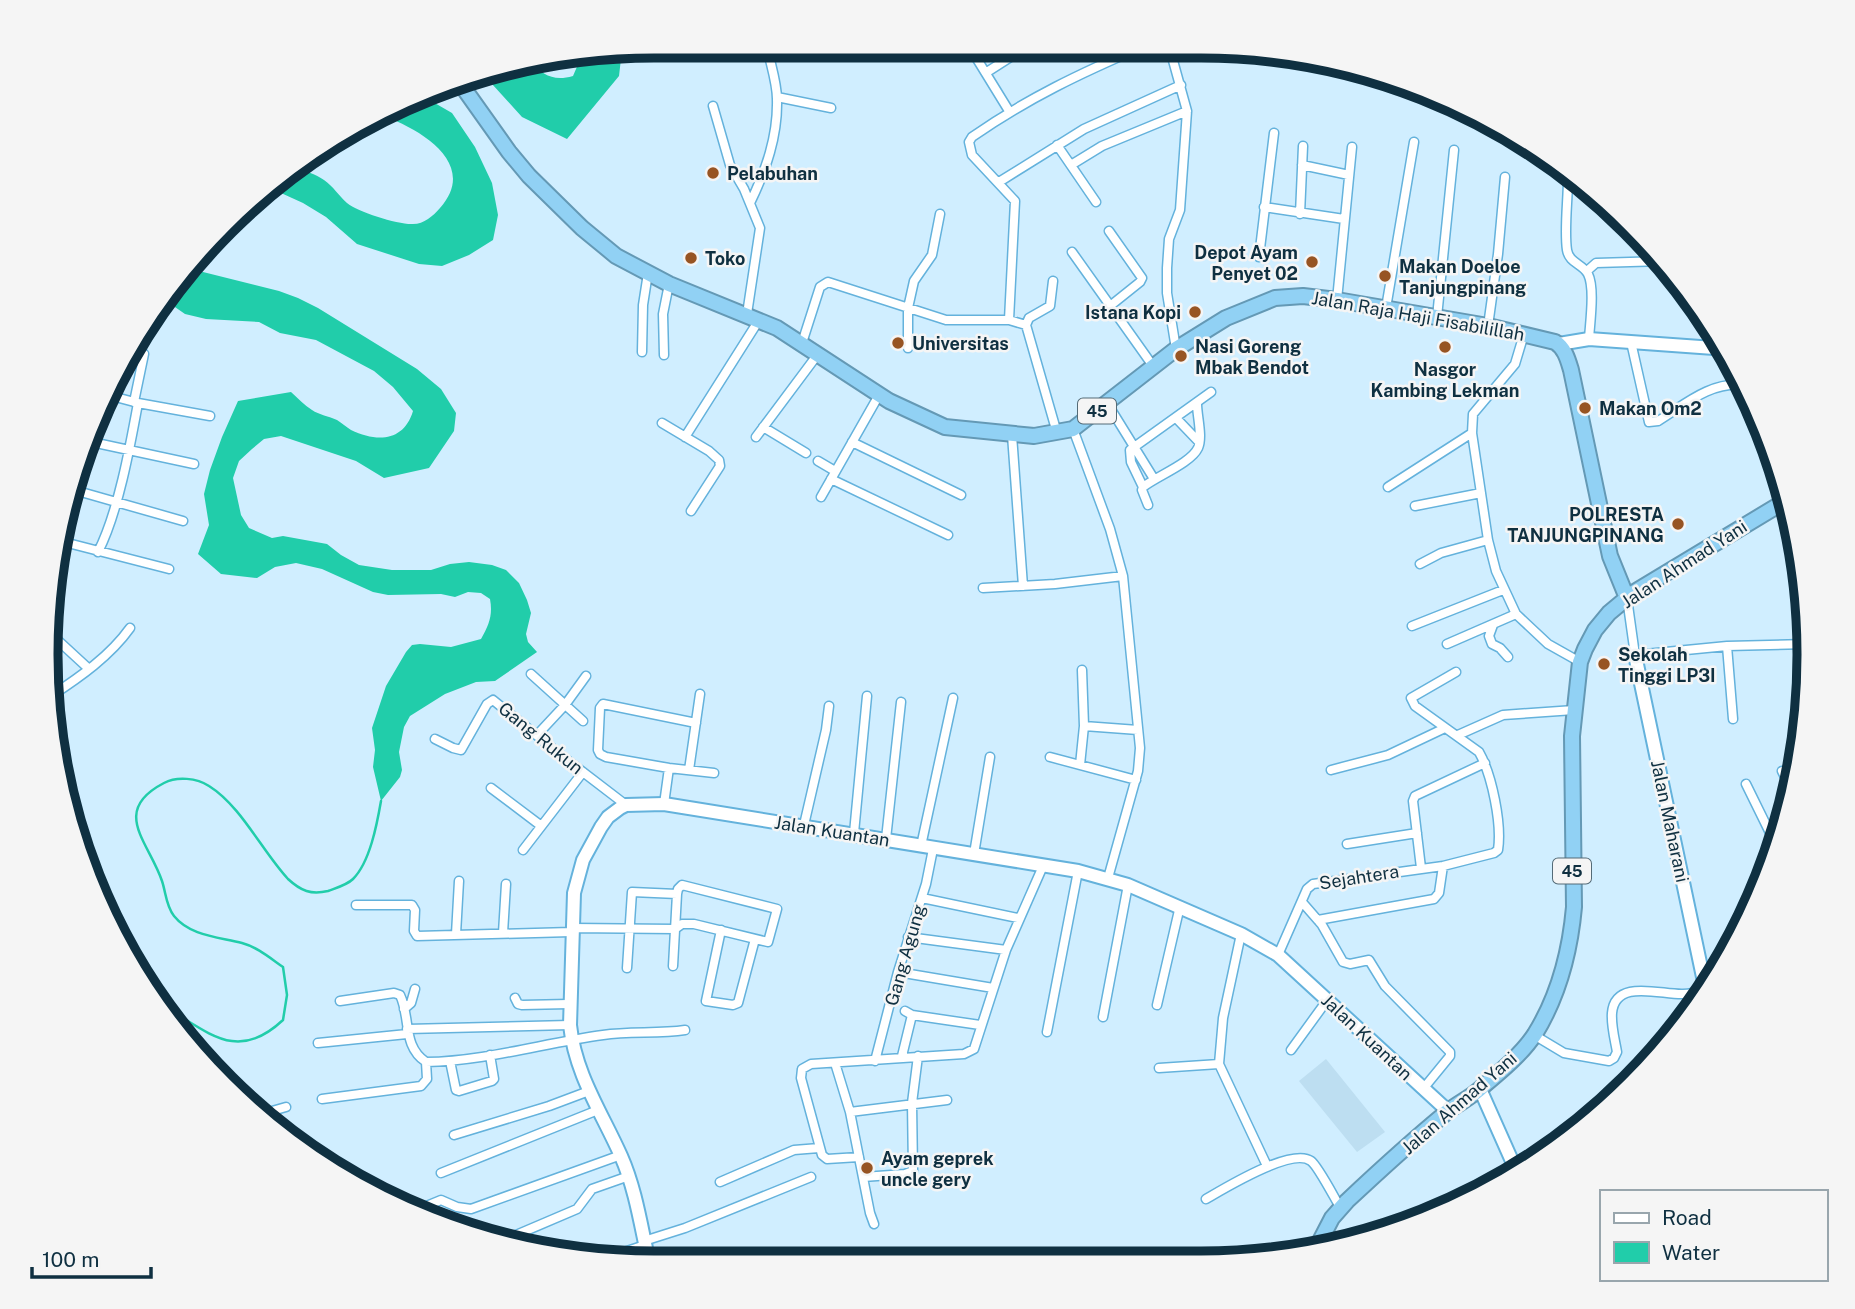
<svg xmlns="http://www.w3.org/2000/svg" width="1855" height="1309" viewBox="0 0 1855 1309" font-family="'Public Sans',sans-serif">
<rect width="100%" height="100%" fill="#d0eeff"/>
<path fill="#bddef1" d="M1326 1059 1385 1132 1357 1152 1299 1081Z"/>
<path fill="#21cdaa" d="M622 50 619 76 567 139 522 117 482 73 496 66 528 62C544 74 552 82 573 76L582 55Z
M426 98 452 113 475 147 492 183 498 215 493 240 469 255 442 266 419 264 357 244 326 217 303 203 270 188 294 167C304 171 316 174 324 180 333 186 339 196 347 203 358 212 399 225 413 224 424 224 433 216 440 208 479 164 421 130 386 117Z
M187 268 279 291 298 298 318 308 417 369 441 389 456 413 454 431 429 468 384 478 356 461 281 436 264 439 252 449 239 461 233 478 241 515 249 528 272 538 283 536 327 544 341 555 359 565 392 570H431L450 564 469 562 492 565 506 570 519 583 527 600 531 613 526 634 528 642 537 652 495 681 476 682 445 694 410 716 404 727 399 752 402 770 400 777 381 801 373 767 375 750 372 728 386 686 406 652 412 645 420 644 451 647 481 639C489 625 493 615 490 599L481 593 468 592 455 597 441 594 388 595 373 592 322 569 296 563 275 567 257 578 221 574 198 554 209 525 204 494 210 470 222 437 238 401 291 392C298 398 304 405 312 410 319 415 329 416 337 420 342 423 346 427 351 430 378 443 404 441 413 411L393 387 374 371 316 340 280 333 259 322 206 319 185 314 172 305 165 304Z"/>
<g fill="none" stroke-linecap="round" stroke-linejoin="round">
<path stroke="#21cdaa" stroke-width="2.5" d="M163 1006C208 1031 236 1064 283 1020L287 995 283 967C270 958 257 947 242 943 219 937 190 936 174 916 166 906 166 893 162 881 149 842 110 811 164 783 177 776 197 778 209 786 241 806 262 851 288 879 301 891 311 895 328 891 336 888 347 885 353 879 370 862 377 824 381 801"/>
<defs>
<path id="street" d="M969 46 1009 111
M1169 46 1187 111 1180 210 1169 239 1167 268V293L1176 349
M987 72 1028 46
M777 97 831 108
M713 106 730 165 744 189 760 228 747 314
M1057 145 1096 202
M1071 165 1102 146 1187 111
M1302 165 1349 175
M1568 179C1568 200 1564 230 1567 250 1569 263 1583 264 1588 274 1595 288 1590 322 1589 339
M999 182 1084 129 1181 85
M750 203C766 170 778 136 777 99 777 82 770 63 767 46
M1264 207 1344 219
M1300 214 1303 146
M1109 231 1142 278 1140 282 1110 306
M1072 252 1153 366
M1259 257 1274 133
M1587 271 1596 263 1664 261
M1337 300 1352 147
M1386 308 1414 142
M1437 317 1454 150
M1009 320 1015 201 972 155 969 142 972 137C1028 98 1081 73 1144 46
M1026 325 1029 318 1050 306 1053 281
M1488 326 1498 254 1505 177
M1524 334 1515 364 1473 414 1472 433 1488 540 1496 571 1516 614 1548 644 1580 662
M1631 342 1649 422 1658 421C1684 405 1711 381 1744 385
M802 343 820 287 828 282 946 320H1009L1026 325 1057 433
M908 348V308L914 281 932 255 940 214
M642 352 643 305 648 273
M664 355 663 314 669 284
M108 395 138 403 210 416
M134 402 144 354
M1107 403 1154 479
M1176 418 1199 442
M662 423 709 451 719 460 720 466 691 511
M763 427 806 453
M1073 429 1110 529 1123 576 1140 748 1138 771 1108 878
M1012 435 1023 586
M685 437 759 320
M756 437 818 354
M87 441 194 464
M852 442 961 495
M818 461 835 471
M831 479 948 535
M1143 487 1131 462 1130 450 1211 392
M1388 487 1472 433
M74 490 183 521
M821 497 879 395
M1148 505 1142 490 1143 487C1157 476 1191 463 1198 448 1203 437 1197 416 1197 404
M1415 506 1481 493
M60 541 169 569
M98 552C118 513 130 447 138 403
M1420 564 1441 553 1488 540
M983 588 1055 584 1123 576
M1627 598 1635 655 1727 646 1807 644
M1493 625 1489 636 1492 644 1500 648 1508 657
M1412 626 1503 590
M51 634 89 669
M1447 644 1516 614
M1727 646 1733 719
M531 674 583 721
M51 696C80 677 110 656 130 628
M696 723 603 704 600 708 598 750 600 754 606 757 669 768 714 773
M1084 726 1138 730
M537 735 565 705 586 676
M1458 735 1503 715 1574 710
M435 739 453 748 461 750 487 704 493 700 562 756 626 805
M1050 757 1136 780
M1080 765 1084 726 1082 670
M689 770 700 694
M1331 770 1388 755 1445 728
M1782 771 1792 791
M1746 784 1776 845
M491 788 540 825
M664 804 669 768
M804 825 826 730 829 706
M854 833 867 696
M886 839 901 702
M1347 844 1417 833
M921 846 953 698
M523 850 583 772
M974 854 990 757
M1421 868 1413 801 1415 796 1485 763
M922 898 1018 918
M1302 902 1322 925 1343 962 1350 964 1369 960 1385 986 1450 1052V1056L1423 1089
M356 905H412L415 910 414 931 417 936 571 932
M1318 920 1434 899 1439 893 1443 866
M572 928 675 929
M721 930 706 1001 733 1005 738 1003 755 939
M503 933 506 884
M456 934 459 881
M1241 934 1223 1018 1219 1064 1267 1166
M908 937 1006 950
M1278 955 1307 889 1313 884 1443 866 1494 853 1498 850C1502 824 1492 775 1479 752L1415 706 1411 698 1456 672
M673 966 677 894 678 889 682 885 777 909 768 942 694 924H682L675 929
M627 968 632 892 677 894
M898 972 993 988
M515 998 518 1004 522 1005 569 1004
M340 1001 394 993 400 995C411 1018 402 1046 426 1062 486 1061 544 1043 603 1035 630 1031 658 1034 685 1030
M1157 1005 1180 906
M404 1009 411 1003 415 989
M905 1011 912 1015 980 1025
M1103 1017 1128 885
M407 1029 570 1025
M1047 1032 1078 871
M1534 1035 1564 1053 1609 1061 1614 1058 1617 1052C1615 1040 1611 1026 1612 1013 1615 978 1661 995 1683 994 1691 994 1698 992 1705 990
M318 1043 407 1034
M1291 1050 1328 999
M902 1056 912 1015
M450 1061 456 1090 459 1091 492 1081 494 1079 490 1055
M875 1061 898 972 926 884 933 849
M835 1063 850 1112 870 1213 874 1224
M1159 1068 1219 1064
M322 1099 421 1086 427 1079 426 1062
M850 1112 947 1100
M266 1121 265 1113 286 1107
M454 1135 549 1106 589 1091
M859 1157 827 1159 822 1155 801 1078 802 1069 811 1064 964 1054 974 1049 1006 950 1043 866
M441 1173 598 1110
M863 1177 905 1174 913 1171 912 1103 918 1056
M720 1182 794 1150 819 1148
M1206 1199C1225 1188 1292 1147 1311 1161 1318 1166 1335 1199 1340 1207
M424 1207 441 1200 457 1207 471 1209 621 1155
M502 1241 577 1209 592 1189 629 1176
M644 1241 685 1228 811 1177
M600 1260 645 1245"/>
<path id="secondary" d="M1559 344 1589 339 1728 349
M1635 655 1703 977 1708 987
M1480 1089 1516 1170
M649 1262C641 1227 636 1190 621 1156 602 1113 575 1074 570 1025L574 893 583 860 601 827 608 817 620 808 626 805 664 804 1078 871 1128 885 1241 934 1278 955 1448 1111"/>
<path id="highway" d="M460 83 509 152 529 176 582 228 616 256 669 284 777 328 889 401 945 427 1034 436 1073 429 1176 349 1226 318 1275 298 1303 296 1337 300 1488 326 1555 342C1565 348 1568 360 1571 370L1610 556 1627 598
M1317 1247 1332 1218 1347 1201C1379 1171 1413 1140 1447 1112 1458 1103 1472 1097 1482 1087 1500 1072 1522 1054 1535 1034 1559 995 1570 952 1574 907L1572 736 1580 662 1585 649 1595 630 1609 613 1633 593 1787 500"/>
</defs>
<use href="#street" stroke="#64b2dc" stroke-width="11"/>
<use href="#secondary" stroke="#64b2dc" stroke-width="16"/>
<use href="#highway" stroke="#6499b5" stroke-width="18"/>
<use href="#street" stroke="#fff" stroke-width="8"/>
<use href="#secondary" stroke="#fff" stroke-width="12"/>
<use href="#highway" stroke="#91d1f4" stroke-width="14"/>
</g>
<g fill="#975423" stroke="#f5f5f5" stroke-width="2.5">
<circle cx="713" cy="173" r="7"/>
<circle cx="691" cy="258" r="7"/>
<circle cx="1312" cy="262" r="7"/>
<circle cx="1385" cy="276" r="7"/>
<circle cx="1195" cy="312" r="7"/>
<circle cx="898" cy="343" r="7"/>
<circle cx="1445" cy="347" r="7"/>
<circle cx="1181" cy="356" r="7"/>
<circle cx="1585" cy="408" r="7"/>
<circle cx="1678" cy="524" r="7"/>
<circle cx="1604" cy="664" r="7"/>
<circle cx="867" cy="1168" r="7"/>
</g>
<g text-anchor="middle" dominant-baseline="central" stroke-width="5" stroke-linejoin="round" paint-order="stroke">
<g fill="#f5f5f5" stroke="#546b77" stroke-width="2">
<rect x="1078" y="398.5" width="38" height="25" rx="5"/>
<rect x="1553" y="858.5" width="38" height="25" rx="5"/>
</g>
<g font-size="16" font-weight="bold" fill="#0f3041">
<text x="1097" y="411">45</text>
<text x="1572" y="871">45</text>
</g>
<g font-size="18" font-weight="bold" fill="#0f3041" stroke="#f5f5f5" text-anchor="start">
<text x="727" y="173">Pelabuhan</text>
<text x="1298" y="252" text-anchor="end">Depot Ayam<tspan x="1298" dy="21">Penyet 02</tspan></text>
<text x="705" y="258">Toko</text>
<text x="1399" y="266">Makan Doeloe<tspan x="1399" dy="21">Tanjungpinang</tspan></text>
<text x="1181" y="312" text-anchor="end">Istana Kopi</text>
<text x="912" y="343">Universitas</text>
<text x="1195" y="346">Nasi Goreng<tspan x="1195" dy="21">Mbak Bendot</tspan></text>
<text x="1445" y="369" text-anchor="middle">Nasgor<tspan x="1445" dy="21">Kambing Lekman</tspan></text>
<text x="1599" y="408">Makan Om2</text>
<text x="1664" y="514" text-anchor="end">POLRESTA<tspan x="1664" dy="21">TANJUNGPINANG</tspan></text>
<text x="1618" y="654">Sekolah<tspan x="1618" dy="21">Tinggi LP3I</tspan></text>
<text x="881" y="1158">Ayam geprek<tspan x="881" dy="21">uncle gery</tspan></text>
</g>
<g font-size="18" fill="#0f3041" stroke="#f5f5f5">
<text transform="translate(1418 316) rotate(10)">Jalan Raja Haji Fisabilillah</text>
<text transform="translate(1684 564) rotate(-33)">Jalan Ahmad Yani</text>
<text transform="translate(541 738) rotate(39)">Gang Rukun</text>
<text transform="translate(1670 821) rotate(78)">Jalan Maharani</text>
<text transform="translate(832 831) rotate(9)">Jalan Kuantan</text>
<text transform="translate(1359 877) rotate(-9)">Sejahtera</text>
<text transform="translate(905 955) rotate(-74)">Gang Agung</text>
<text transform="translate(1367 1037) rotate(43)">Jalan Kuantan</text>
<text transform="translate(1459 1103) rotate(-41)">Jalan Ahmad Yani</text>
</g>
</g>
<path d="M0 0H1855V1309H0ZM654 58H1201A596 596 0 0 1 1797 654V655A596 596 0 0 1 1201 1251H654A596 596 0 0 1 58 655V654A596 596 0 0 1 654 58Z" fill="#f5f5f5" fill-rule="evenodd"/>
<path fill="none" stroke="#0f3041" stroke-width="9" d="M654 58H1201A596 596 0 0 1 1797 654V655A596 596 0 0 1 1201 1251H654A596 596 0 0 1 58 655V654A596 596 0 0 1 654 58Z"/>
<rect x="1600" y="1190" width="228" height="91" fill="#f5f5f5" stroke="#99a6ad" stroke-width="2"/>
<rect x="1614" y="1213" width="35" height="10" fill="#ffffff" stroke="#99a6ad" stroke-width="2"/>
<text x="1662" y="1225" font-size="21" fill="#0f3041">Road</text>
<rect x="1614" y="1242" width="35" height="21" fill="#21cdaa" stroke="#99a6ad" stroke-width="2"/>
<text x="1662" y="1260" font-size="21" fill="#0f3041">Water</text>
<path d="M32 1267v10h119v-10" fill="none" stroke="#0f3041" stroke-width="3.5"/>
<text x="42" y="1267" font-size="21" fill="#0f3041" stroke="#f5f5f5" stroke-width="5" paint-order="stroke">100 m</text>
</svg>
